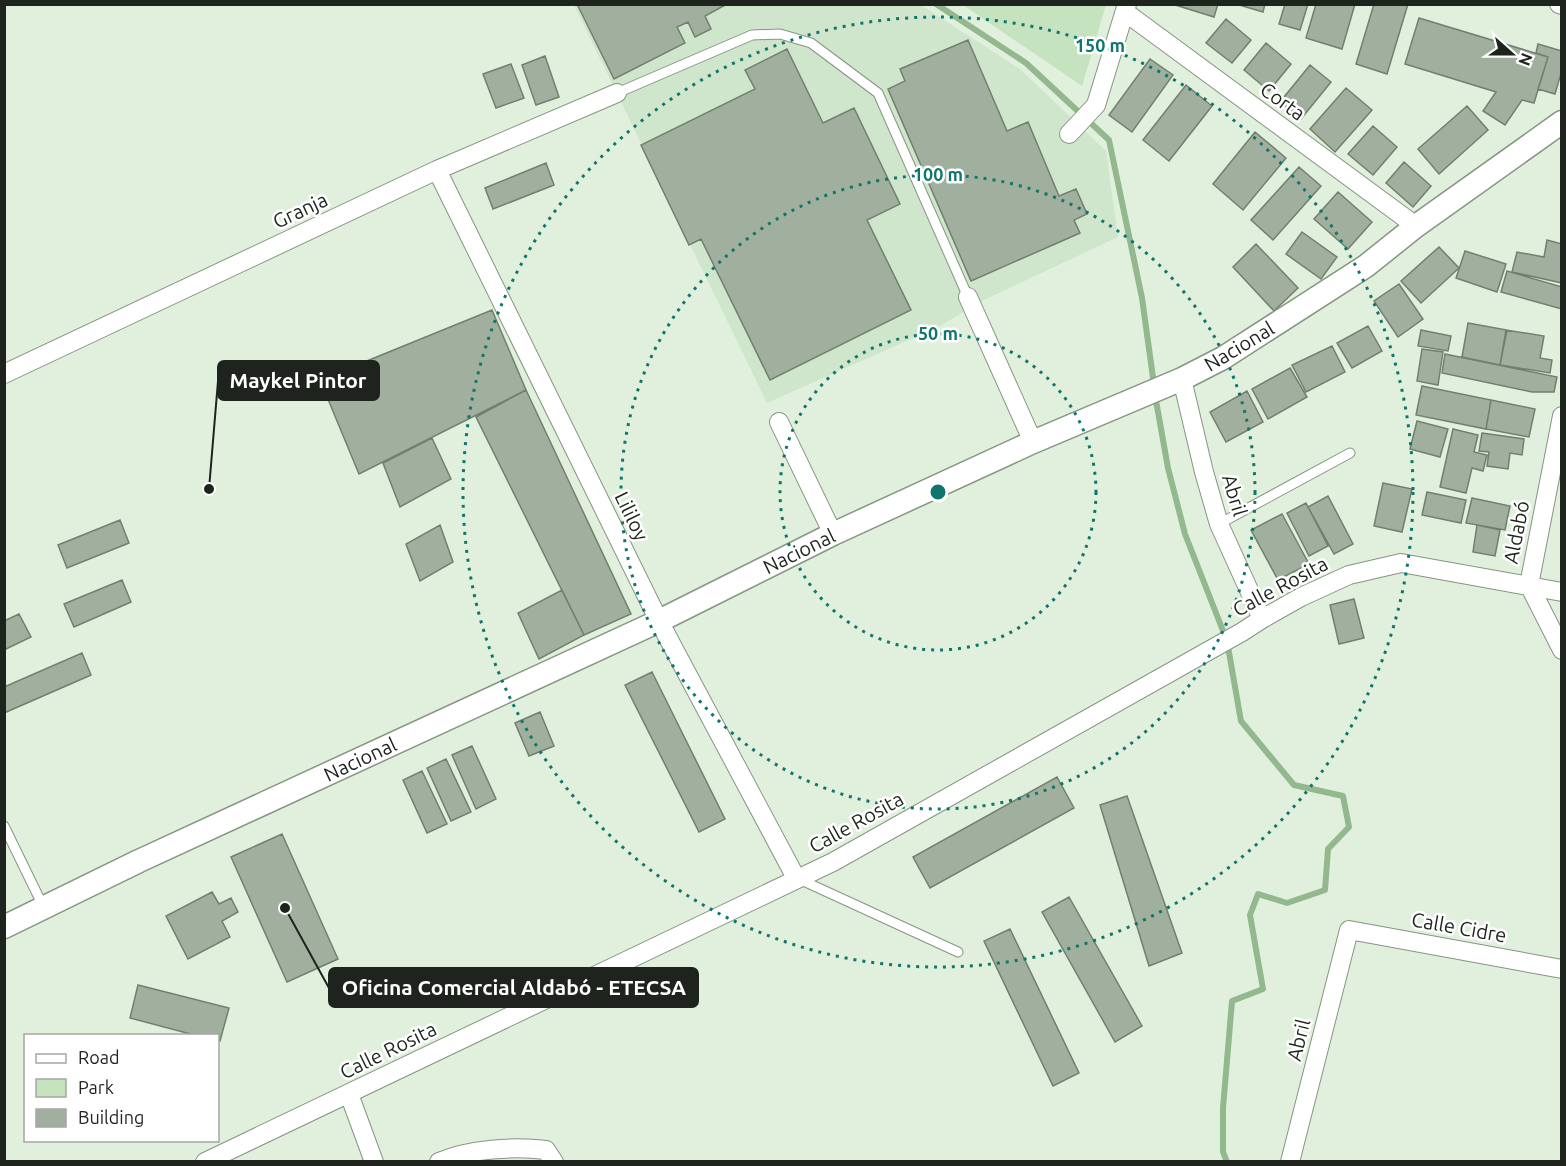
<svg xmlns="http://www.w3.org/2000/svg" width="1566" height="1166" viewBox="0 0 1566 1166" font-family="Ubuntu,sans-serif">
<rect width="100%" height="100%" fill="#e0f0dd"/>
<path fill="#d0e6cc" d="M574 5H921L1020 69 1106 151 1118 237 986 299 938 327 767 403Z"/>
<path fill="#c6e3c0" d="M963 5H1106L1082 86Z"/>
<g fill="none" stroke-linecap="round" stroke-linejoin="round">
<path stroke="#93b88d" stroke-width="6" d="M936 4 1026 63 1109 140 1142 298 1154 385
M1155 395 1168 468 1185 534 1227 641 1241 721 1294 785 1343 796 1349 827 1328 849 1325 890 1287 903 1258 894 1250 915 1263 989 1232 1001 1223 1108V1152L1227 1162"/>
</g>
<path fill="#a1b09e" stroke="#71806e" stroke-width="1.5" d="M577 4H727L705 16 711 29 695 37 688 22 677 27 685 43 614 79Z
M1172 4H1218L1214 17Z
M1236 4H1265L1263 12Z
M1285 4H1308L1300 30 1279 24Z
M1316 4H1355L1342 49 1306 38Z
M1374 4H1408L1387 74 1356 64Z
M1419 18 1548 57 1534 103 1522 100 1505 125 1483 111 1496 92 1405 64Z
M1226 19 1251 40 1232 63 1206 43Z
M968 40 1007 131 1028 122 1059 196 1076 189 1087 214 1074 220 1080 233 971 281 888 89 905 81 900 69Z
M1266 43 1291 64 1269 91 1244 70Z
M1538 44 1562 51V70L1555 94 1538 89 1548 57 1536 53Z
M787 49 823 123 854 108 900 204 867 220 911 310 770 380 701 239 689 245 641 145 755 89 745 70Z
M545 56 559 97 536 105 522 65Z
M1150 59 1173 75 1132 132 1109 115Z
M511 64 524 98 496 108 483 74Z
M1310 65 1331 82 1301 119 1280 102Z
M1186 85 1212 106 1169 161 1143 140Z
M1346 88 1372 110 1335 152 1310 129Z
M1467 106 1488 130 1439 174 1418 149Z
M1373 126 1397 147 1373 175 1348 154Z
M1255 132 1286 158 1243 210 1213 184Z
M1404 162 1431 186 1413 207 1386 183Z
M546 163 554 185 493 209 485 188Z
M1299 167 1321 186 1273 240 1251 220Z
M1338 192 1372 222 1348 249 1314 219Z
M1302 232 1337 257 1321 279 1286 254Z
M1547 240 1562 244V283L1512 272 1517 252 1544 257Z
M1256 244 1298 288 1274 311 1233 267Z
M1439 247 1459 268 1421 303 1401 281Z
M1465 251 1506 264 1497 292 1456 278Z
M1507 271 1562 287V309L1501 292Z
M1399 284 1423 319 1398 337 1374 301Z
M492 310 526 390 359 474 320 380Z
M1468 323 1507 330 1500 365 1462 357Z
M1368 326 1382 351 1352 368 1337 343Z
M1421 330 1451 336 1448 351 1418 346Z
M1506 330 1544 336 1540 358 1552 360 1550 373 1500 365Z
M1332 346 1345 372 1306 392 1292 365Z
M1422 349 1443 352 1438 385 1417 381Z
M1445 354 1557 377 1554 392H1532L1442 373Z
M1290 368 1307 397 1268 419 1252 389Z
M1422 386 1491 400 1486 429 1416 415Z
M526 390 631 614 584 635 476 417Z
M1247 391 1263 422 1226 442 1210 412Z
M1491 400 1535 409 1529 437 1486 429Z
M1417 421 1448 429 1440 457 1410 449Z
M1453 429 1478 435 1474 452 1487 455 1483 471 1472 468 1466 493 1440 487Z
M1482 433 1524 439 1522 455 1510 453 1508 469 1487 466 1489 452 1479 451Z
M432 438 451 479 400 507 383 463Z
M1383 483 1412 489 1402 532 1374 526Z
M1427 492 1466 500 1461 523 1422 515Z
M1328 496 1353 544 1334 554 1308 507Z
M1472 498 1510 506 1505 530 1466 523Z
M1306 503 1328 546 1309 556 1287 513Z
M1282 514 1309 564 1278 580 1251 530Z
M120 520 129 543 67 568 58 545Z
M440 525 453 562 420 581 406 544Z
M1477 525 1500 530 1495 556 1473 552Z
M122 580 131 602 74 627 64 604Z
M562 590 584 635 539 659 518 613Z
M1354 599 1364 638 1339 644 1330 605Z
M19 614 31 637 4 650V621Z
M82 653 91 675 4 713V687Z
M652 672 725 819 699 832 625 685Z
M540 712 554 746 529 756 515 723Z
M472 746 496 799 476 809 452 755Z
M446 759 471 812 451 821 427 768Z
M422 771 447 824 427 833 403 780Z
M1057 777 1074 808 930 888 913 857Z
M1127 796 1182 953 1149 966 1100 805Z
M282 834 338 959 287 982 231 857Z
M212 892 219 904 231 898 238 912 222 921 230 937 188 959 166 916Z
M1069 897 1142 1026 1115 1042 1042 912Z
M1010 929 1079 1073 1053 1086 984 941Z
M138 985 229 1008 220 1041 218 1040V1036H198L130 1018Z"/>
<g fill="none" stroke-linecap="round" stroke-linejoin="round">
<defs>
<path id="service" d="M617 93 752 35 780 34 811 43 878 93 968 297
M1219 524 1350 453
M4 826 44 908
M799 879 958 952"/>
<path id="minor" d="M1559 4 1562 5
M1125 12 1416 226
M1069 134 1096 105 1127 4
M437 170 659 621 796 878
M968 297 1033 442
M4 374 437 170 617 93
M1182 379 1204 472 1219 524 1262 619
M1562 416 1529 585 1562 650
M779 422 833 534
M349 1094 374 1162
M205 1162 833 862 1242 632 1262 619 1301 597 1349 575 1401 563 1562 592
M439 1162C469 1149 514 1146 546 1150L554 1162
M1290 1162 1349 930 1562 969"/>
<path id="tertiary" d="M4 927 139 861 659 621 833 534 1033 442 1182 379 1223 358 1366 266 1416 226 1562 122"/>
</defs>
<use href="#service" stroke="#869583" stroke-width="11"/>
<use href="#minor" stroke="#869583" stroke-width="20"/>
<use href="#tertiary" stroke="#869583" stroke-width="25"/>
<use href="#service" stroke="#fff" stroke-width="9"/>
<use href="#minor" stroke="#fff" stroke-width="18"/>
<use href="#tertiary" stroke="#fff" stroke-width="22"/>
</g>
<g fill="none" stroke="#0f766e" stroke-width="3" stroke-dasharray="3 6">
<circle cx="938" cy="492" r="158"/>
<circle cx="938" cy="492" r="317"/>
<circle cx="938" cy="492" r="475"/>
</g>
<g text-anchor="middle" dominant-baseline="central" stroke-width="5" stroke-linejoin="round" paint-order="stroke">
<g font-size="20" fill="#1e241d" stroke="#fff">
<text transform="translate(1283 101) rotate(36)">Corta</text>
<text transform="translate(300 210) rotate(-25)">Granja</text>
<text transform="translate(1239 346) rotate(-31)">Nacional</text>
<text transform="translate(1235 495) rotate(73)">Abril</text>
<text transform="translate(632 516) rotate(64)">Lililoy</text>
<text transform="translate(1516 532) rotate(-79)">Aldabó</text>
<text transform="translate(799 551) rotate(-26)">Nacional</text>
<text transform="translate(1280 586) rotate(-28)">Calle Rosita</text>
<text transform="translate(360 759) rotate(-25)">Nacional</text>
<text transform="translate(856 822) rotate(-29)">Calle Rosita</text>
<text transform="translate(1459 927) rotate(10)">Calle Cidre</text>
<text transform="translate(1298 1040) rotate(-76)">Abril</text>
<text transform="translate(388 1050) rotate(-26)">Calle Rosita</text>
</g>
</g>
<circle cx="938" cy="492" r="9" fill="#0f766e" stroke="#fff" stroke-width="3"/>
<g font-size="18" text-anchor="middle" font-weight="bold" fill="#0f766e" stroke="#fff" stroke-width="5" stroke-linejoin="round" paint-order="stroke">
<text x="1100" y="52">150 m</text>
<text x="938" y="181">100 m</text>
<text x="938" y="340">50 m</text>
</g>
<path fill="none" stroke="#1e241d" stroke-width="2" d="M209 489L218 381M285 908L329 988"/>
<g fill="#1e241d" stroke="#fff" stroke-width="2">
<circle cx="209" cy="489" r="6"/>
<circle cx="285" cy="908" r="6"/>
</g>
<g fill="#1e241d" stroke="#1e241d" stroke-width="2">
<rect x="218" y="361" width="161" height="39" rx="6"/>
<rect x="329" y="968" width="369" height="39" rx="6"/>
</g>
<g font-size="21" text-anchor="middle" font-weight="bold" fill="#fff">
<text x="298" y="388">Maykel Pintor</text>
<text x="514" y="995">Oficina Comercial Aldabó - ETECSA</text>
</g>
<rect width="1566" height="1166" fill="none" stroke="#1e241d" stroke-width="12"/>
<rect x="24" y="1034" width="195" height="108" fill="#ffffff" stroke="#a5a7a5" stroke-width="1.5"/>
<rect x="36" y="1054" width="30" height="9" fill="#ffffff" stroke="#a5a7a5" stroke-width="1.5"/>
<text x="78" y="1064" font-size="18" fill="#1e241d">Road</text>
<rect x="36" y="1079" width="30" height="18" fill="#c6e3c0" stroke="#a5a7a5" stroke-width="1.5"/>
<text x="78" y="1094" font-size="18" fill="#1e241d">Park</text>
<rect x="36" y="1109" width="30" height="18" fill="#a1b09e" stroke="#a5a7a5" stroke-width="1.5"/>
<text x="78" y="1124" font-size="18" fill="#1e241d">Building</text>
<g transform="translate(1512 54) rotate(111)" stroke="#ffffff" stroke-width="4.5" paint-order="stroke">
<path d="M0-4.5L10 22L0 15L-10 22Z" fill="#1e241d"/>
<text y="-9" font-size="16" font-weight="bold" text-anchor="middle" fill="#1e241d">N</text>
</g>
</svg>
